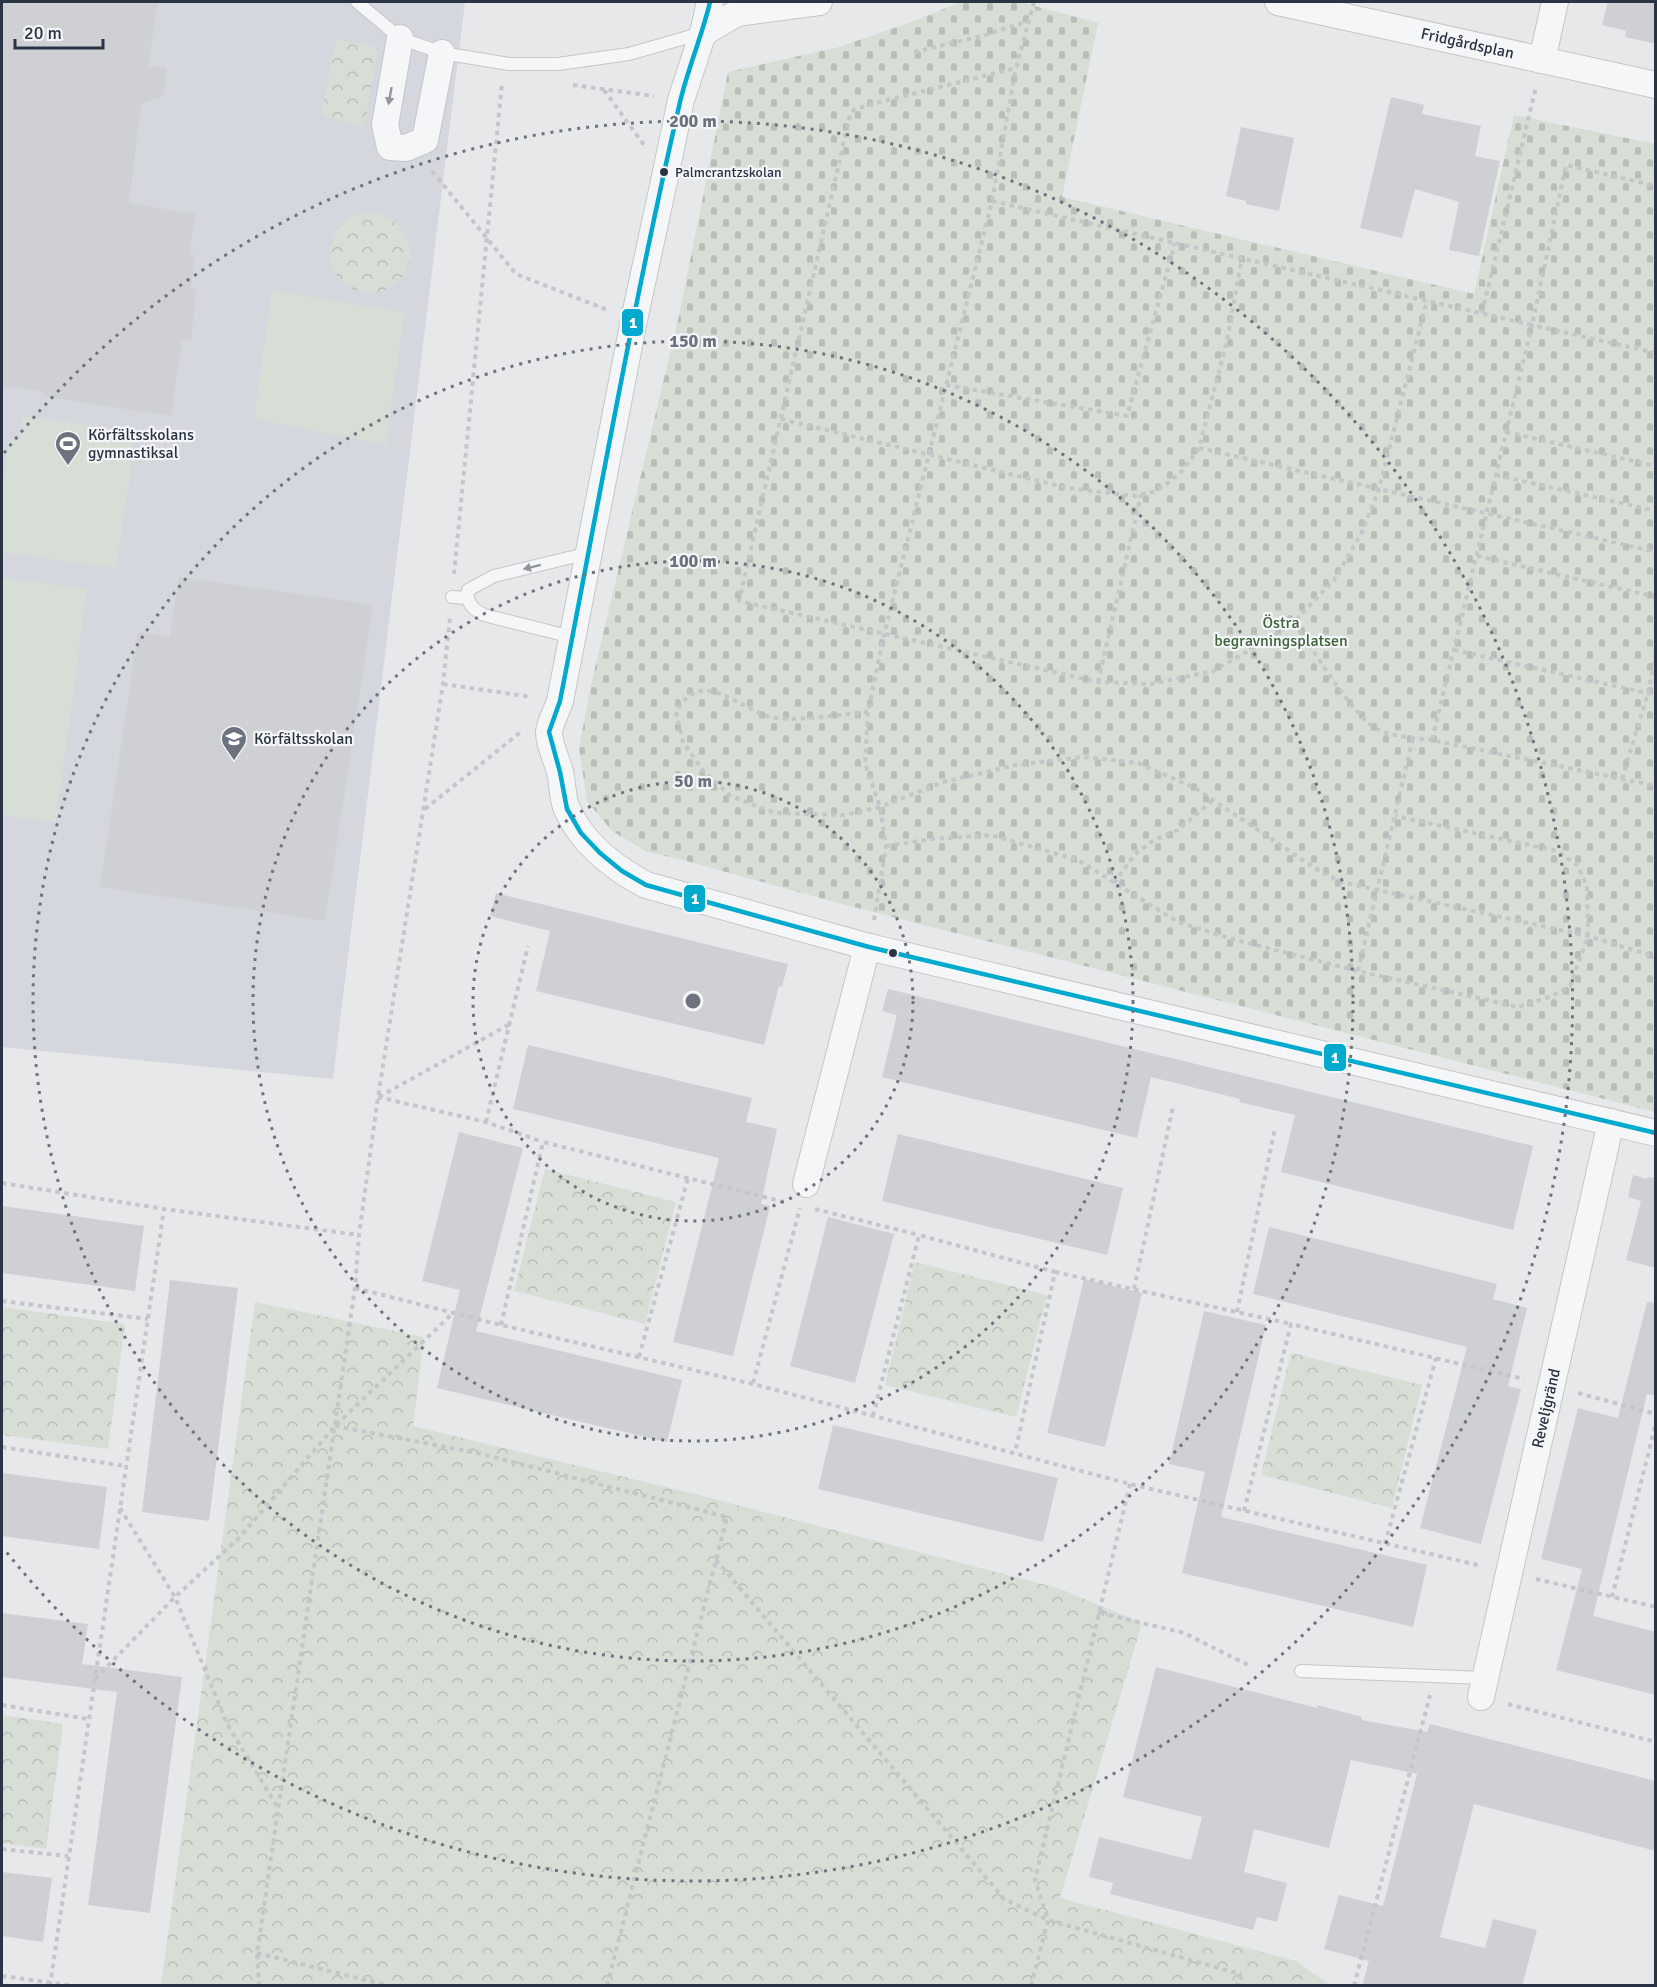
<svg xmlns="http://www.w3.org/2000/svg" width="1657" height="1987" viewBox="0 0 1657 1987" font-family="Signika,sans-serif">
<defs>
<pattern id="cemetery-stones" width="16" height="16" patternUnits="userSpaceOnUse" patternTransform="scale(1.5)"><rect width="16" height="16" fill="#d6ded6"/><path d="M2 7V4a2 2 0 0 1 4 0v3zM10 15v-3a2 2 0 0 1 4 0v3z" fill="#b8bfb9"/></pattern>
<pattern id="park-crowns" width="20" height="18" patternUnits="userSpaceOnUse" patternTransform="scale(1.5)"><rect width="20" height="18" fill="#d6ded6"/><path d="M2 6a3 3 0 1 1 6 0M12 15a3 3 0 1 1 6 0" fill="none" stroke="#b8bfb9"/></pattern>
</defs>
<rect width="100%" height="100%" fill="#e6e8ea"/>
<path fill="#d4d7dd" d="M2 2H465L333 1079 2 1047Z"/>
<path fill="#d6ded6" d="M272 290 404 313 386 445 254 419Z
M23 416 136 433 116 568 2 552V494L9 439 20 440Z
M2 578 87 589 56 822 2 815Z"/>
<path fill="url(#cemetery-stones)" d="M961 2H1020L1098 23 1062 197 1474 294 1514 115 1655 144V1112L842 904 679 859 647 852 612 831 587 801 579 748 591 685 680 311 728 72 839 47 914 21Z"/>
<path fill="url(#park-crowns)" d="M336 39 378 48 364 127 321 116Z
M330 253a40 40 0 1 1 80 0a40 40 0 1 1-80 0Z
M545 1169 676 1202 645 1324 514 1291Z
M915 1262 1047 1295 1016 1417 885 1385Z
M255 1302 424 1337 413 1426 691 1493 1058 1588 1142 1623 1060 1898 1296 1961 1330 1985H161Z
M2 1307 125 1324 108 1449 2 1435Z
M1291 1353 1422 1385 1392 1508 1261 1475Z
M2 1715 63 1724 46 1849 2 1843Z"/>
<path fill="#ced0d3" d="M2 2H158L148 66 167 68 163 96 141 104 129 203 195 214 189 254 195 255 191 288 196 289 191 341 182 340 171 416 42 396 43 391 2 386Z
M1608 2H1656V44L1625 37 1626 31 1602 25Z
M1391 97 1424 105 1422 114 1481 126 1475 156 1500 161 1479 256 1449 250 1459 202 1415 189 1402 238 1360 228Z
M1241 127 1294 138 1279 211 1246 204V201L1226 196Z
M179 577 373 605 325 921 100 887 138 632 170 637Z
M496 893 788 964 782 987 779 986 764 1045 536 991 550 931 490 916Z
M888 989 1533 1146 1513 1230 1281 1172 1295 1115 1239 1102 1240 1099 1151 1077 1137 1138 882 1077 897 1015 882 1011Z
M528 1045 752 1098 746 1122 777 1129 761 1204 770 1206 733 1356 673 1342 719 1158 513 1109Z
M459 1132 523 1148 476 1331 682 1380 667 1442 437 1388 460 1290 422 1281Z
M898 1134 1123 1188 1107 1255 882 1201Z
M1633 1175 1647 1179V1177L1656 1178V1268L1626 1260 1641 1201 1628 1197Z
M2 1206 144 1226 135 1291 2 1273Z
M828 1217 894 1234 855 1383 790 1366Z
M1269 1227 1497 1284 1493 1299 1527 1308 1508 1386 1521 1389 1481 1544 1420 1528 1467 1347 1253 1294Z
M1084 1279 1142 1293 1105 1447 1047 1433Z
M170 1280 238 1288 209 1521 142 1512Z
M1647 1302 1656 1303V1396L1647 1394 1593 1616 1656 1632V1695L1556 1670 1582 1569 1541 1559 1578 1408 1618 1418Z
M1204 1311 1266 1325 1221 1517 1427 1565 1413 1627 1182 1573 1205 1472 1169 1464Z
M833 1425 1058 1478 1043 1542 818 1489Z
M2 1473 107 1487 99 1549 2 1536Z
M2 1613 88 1624 82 1664 182 1677 150 1913 88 1905 117 1692 2 1677Z
M1156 1667 1317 1708V1705L1362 1717V1720L1427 1732 1430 1724 1656 1781V1851L1474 1804 1440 1937 1485 1948 1493 1919 1537 1930 1522 1986H1362L1369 1961 1324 1949 1339 1895 1383 1906 1417 1774 1351 1760 1329 1848 1254 1829 1244 1872 1287 1883 1277 1922 1257 1917 1253 1930 1110 1894 1113 1883 1089 1877 1099 1837 1191 1860 1202 1817 1123 1797Z
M2 1872 52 1878 43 1942 2 1936Z"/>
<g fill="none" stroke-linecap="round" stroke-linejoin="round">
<defs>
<path id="lane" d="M357 2 400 38 442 53 509 64H558L629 54 702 33
M452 597 467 598
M572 637 484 615C473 609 466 604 468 590L494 576 589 553
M1301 1671 1485 1678"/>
<g id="street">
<path d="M710 2 703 33 681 100 666 172 634 320 560 701C557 710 550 723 549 732 549 745 557 760 560 772 563 784 562 798 567 809 582 843 614 868 646 885L869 947 1656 1133"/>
<path id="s1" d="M1278 2 1656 85"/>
<path d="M703 33 737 13 819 2"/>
<path d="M400 38 385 125 390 147 406 148 425 140 442 53"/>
<path d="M1542 60 1555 2"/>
<path d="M806 1184 866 951 869 947"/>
<path id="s2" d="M1481 1697 1611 1122"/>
</g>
</defs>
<use href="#lane" stroke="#c4c6c8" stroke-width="14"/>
<use href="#street" stroke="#c4c6c8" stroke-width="28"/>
<path stroke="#c5c6ca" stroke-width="4" stroke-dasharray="4.5 4.5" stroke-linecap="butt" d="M1034 2 1016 68 868 105 854 110 850 115 739 601 1098 682 1151 684 1213 671 1264 642 1294 622 1334 580 1362 532 1379 489 1427 300
M914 52 982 36 1029 21
M573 85 654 96
M604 90 644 145
M432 171 516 274 610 311
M992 201 1532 325 1566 165 1656 186
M1482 313 1536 87
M1656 353 1532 325 1432 740 1656 786
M946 385 1127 416 1175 243
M781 419 1068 488 1134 496 1153 492 1168 483 1182 471 1199 448 1227 341 1242 258
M1506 432 1656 466
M1199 448 1656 552
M1496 475 1656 511
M1477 556 1656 597
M454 574 502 83
M1294 622C1310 645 1354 718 1377 729 1394 737 1413 738 1432 740
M1454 650 1656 695
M1098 682 1141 495
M443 684 532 697
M868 712C841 714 801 721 776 718 740 713 703 663 676 712L683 742 704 772 731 796 775 813 844 815 880 807 943 782 1016 765 1083 757 1138 763 1195 788 1318 870 1341 882 1588 936 1656 957
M1622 779 1648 693 1656 653
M425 809 522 731
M886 846 932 839 991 835 1078 860 1178 922 1232 939 1358 971 1518 1007 1552 996 1570 986 1588 936 1587 886 1577 865 1557 851 1395 816
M1114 883 1135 854 1154 840 1178 830 1213 800
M874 920 886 846 880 807 865 763 868 712 884 635 992 201 1016 68
M1358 971 1413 738
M378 1097 486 1122 543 1142
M379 1097 510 1024
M486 1122 528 946
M2 1183 164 1209 359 1235
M815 1209 919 1235
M1055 1272 1291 1324
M355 1288 501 1325 753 1384 1130 1484 1482 1566
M1134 1289 1173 1107
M2 1301 148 1319
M1237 1312 1275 1128
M501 1325 543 1142 784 1202
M639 1357 688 1178
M753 1383 800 1208
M1578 1393 1656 1414
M873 1416 919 1235 1055 1272 1015 1453
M335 1426 478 1453 727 1517 607 1986
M2 1447 125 1466
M120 1508 175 1597 227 1724 278 1808
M1244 1511 1291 1324 1524 1379
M1385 1544 1436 1358
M716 1560 1004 1899 1048 1920 1240 1974 1237 1986
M1536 1579 1656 1607
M1612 1597 1656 1423
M1100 1613 1184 1633 1248 1665
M95 1679 175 1597 238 1539 335 1426 452 1314
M1508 1704 1656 1742
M2 1705 88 1719
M2 1849 68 1856
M257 1953 390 1986
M2 1976 75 1986
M50 1986 164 1209
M259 1986 257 1953 355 1288 359 1235 378 1097 443 684 450 618
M1031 1986 1048 1920 1035 1880 1130 1484
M1354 1986 1430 1695"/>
<use href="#lane" stroke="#f5f6f7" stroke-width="12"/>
<use href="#street" stroke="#f5f6f7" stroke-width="26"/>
<defs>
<path id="bus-1" d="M710 2C702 36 688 68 680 102 634 300 599 501 560 701L549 732 560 772 567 809 581 833 600 853 622 871 646 885 869 947 1656 1133"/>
</defs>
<use href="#bus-1" stroke="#f4f6f9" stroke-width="9"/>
<use href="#bus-1" stroke="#00a9ce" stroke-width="4.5"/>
</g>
<defs><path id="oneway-solid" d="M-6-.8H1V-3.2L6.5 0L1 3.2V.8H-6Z" transform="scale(1.5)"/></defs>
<g fill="#90959e">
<use href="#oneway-solid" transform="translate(390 96) rotate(100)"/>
<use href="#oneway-solid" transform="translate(532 567) rotate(166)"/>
</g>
<g fill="none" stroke="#6c737f" stroke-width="3" stroke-dasharray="3 6">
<circle cx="693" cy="1001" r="220"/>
<circle cx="693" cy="1001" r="440"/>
<circle cx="693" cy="1001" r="660"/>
<path d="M4 453A880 880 0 1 1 4 1549"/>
</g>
<defs>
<symbol id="stadium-pin" viewBox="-11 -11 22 30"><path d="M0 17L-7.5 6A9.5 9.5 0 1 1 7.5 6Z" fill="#6c737f" stroke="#f4f6f9"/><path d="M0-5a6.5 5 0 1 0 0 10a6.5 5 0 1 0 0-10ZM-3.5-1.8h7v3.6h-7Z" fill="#fff"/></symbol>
<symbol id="school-pin" viewBox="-11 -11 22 30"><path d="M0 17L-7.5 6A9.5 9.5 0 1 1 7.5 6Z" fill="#6c737f" stroke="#f4f6f9"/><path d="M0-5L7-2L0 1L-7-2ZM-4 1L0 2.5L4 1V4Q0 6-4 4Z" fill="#fff"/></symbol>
</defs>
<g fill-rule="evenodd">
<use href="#stadium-pin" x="53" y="429" width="30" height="40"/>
<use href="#school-pin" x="219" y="724" width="30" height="40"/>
</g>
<g fill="#2b3445" stroke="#f4f6f9" stroke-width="2">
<circle cx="664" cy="172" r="5"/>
<circle cx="893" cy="953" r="5"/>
</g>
<g text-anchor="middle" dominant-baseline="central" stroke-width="4.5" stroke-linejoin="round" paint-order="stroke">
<g font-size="14" fill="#2b3445" stroke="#f4f6f9" text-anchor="start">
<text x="675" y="172">Palmcrantzskolan</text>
</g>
<g font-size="16" fill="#2b3445" stroke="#f4f6f9">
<text stroke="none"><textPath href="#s1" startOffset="194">Fridgårdsplan</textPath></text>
<text stroke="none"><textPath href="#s2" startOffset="296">Reveljgränd</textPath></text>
</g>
<g font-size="16" fill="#2b3445" stroke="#f4f6f9" text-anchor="start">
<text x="88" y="435">Körfältsskolans<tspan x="88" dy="18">gymnastiksal</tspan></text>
<text x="254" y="739">Körfältsskolan</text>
</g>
<g font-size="16" fill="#3f6138" stroke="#f4f6f9">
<text x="1281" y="623">Östra<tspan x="1281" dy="18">begravningsplatsen</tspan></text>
</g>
</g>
<circle cx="693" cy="1001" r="9" fill="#6c737f" stroke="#f4f6f9" stroke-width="3"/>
<g font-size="18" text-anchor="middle" font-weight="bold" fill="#6c737f" stroke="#f4f6f9" stroke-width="4.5" stroke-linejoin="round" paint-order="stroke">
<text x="693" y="127">200 m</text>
<text x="693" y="347">150 m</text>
<text x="693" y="567">100 m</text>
<text x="693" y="787">50 m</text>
</g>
<g stroke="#f4f6f9" stroke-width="2">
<rect x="621" y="308" width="23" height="29" rx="6" fill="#00a9ce"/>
<rect x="683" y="884" width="23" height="29" rx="6" fill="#00a9ce"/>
<rect x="1323" y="1043" width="24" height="29" rx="6" fill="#00a9ce"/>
</g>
<g font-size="16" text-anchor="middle" font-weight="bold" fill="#fff">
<text x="633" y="328">1</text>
<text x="695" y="904">1</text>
<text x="1335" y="1063">1</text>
</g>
<rect width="1657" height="1987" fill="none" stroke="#2b3445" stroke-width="6"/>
<path d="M15 39v9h88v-9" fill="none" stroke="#2b3445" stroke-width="3"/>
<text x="24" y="39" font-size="18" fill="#2b3445" stroke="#f4f6f9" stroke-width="4.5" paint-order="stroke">20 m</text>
</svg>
